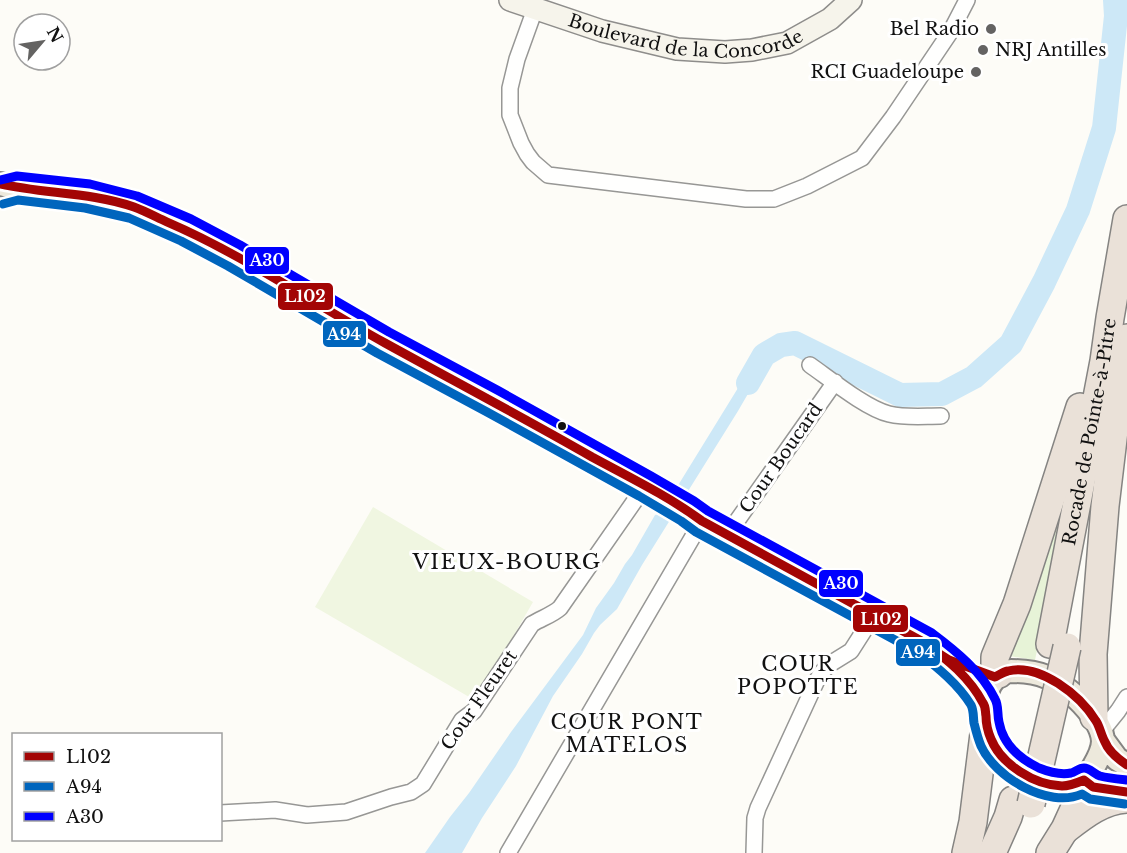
<svg xmlns="http://www.w3.org/2000/svg" width="1127" height="853" viewBox="0 0 1127 853" font-family="'Libre Baskerville',serif">
<rect width="100%" height="100%" fill="#fdfcf7"/>
<path fill="#e7f3d7" d="M1074 474 1035 660 1009 656Z"/>
<path fill="#f0f6e1" d="M373 507 533 602 476 701 315 607Z"/>
<path fill="#cde8f7" d="M764 355 763 368 738 411 642 565 617 609 600 625 594 633 582 654 553 696 516 766 482 818 462 853H425L450 817 469 793 511 732 583 635 596 608 614 583 625 564 632 555 655 515 661 513 754 362Z"/>
<g fill="none" stroke-linecap="round" stroke-linejoin="round">
<path stroke="#cde8f7" stroke-width="24" d="M748 383 764 355 781 345 795 343 900 395 942 394 974 377 1011 344 1044 282 1078 210 1104 128 1116 16 1115 0"/>
<defs>
<path id="street" d="M535 9 517 59 510 88V115L521 143 527 154 533 162 548 175 746 199H774L807 186 862 158 893 117 951 31 967 0
M810 365C830 379 867 409 889 414 906 418 923 416 941 416
M727 535 835 382
M1101 732 1118 711 1127 697
M220 813 275 810 307 815 346 812 391 797 411 792 423 784 462 720 474 711 532 624C542 618 552 615 560 608L645 486
M508 853 702 521
M754 853 755 818 758 808 817 680 822 672 830 664 851 651 874 615"/>
<g id="secondary">
<path id="s1" d="M510 0 602 31 677 49 725 52 752 50 787 43 830 19 851 0"/>
</g>
<path id="primary" d="M0 184 17 188 87 196 133 207 186 230 234 255 383 342 493 401 645 486 688 511 702 521 925 643 949 660 968 681 985 706
M1011 671C1024 671 1035 672 1047 677 1067 685 1102 718 1103 741 1103 749 1098 759 1094 766 1089 774 1084 783 1075 785 1052 789 1014 774 1000 756 986 736 977 698 995 678 999 673 1005 672 1011 671Z
M1103 740 1117 759 1127 765
M1084 780 1093 787 1127 792"/>
<g id="highway">
<path d="M1118 387 1127 338"/>
<path id="s2" d="M1050 644 1104 361 1110 318 1127 219"/>
<path d="M999 674 995 664V657L1017 604 1080 407"/>
<path d="M1094 717 1093 654 1105 506 1121 372"/>
<path d="M1066 829C1084 815 1103 800 1127 799"/>
<path d="M966 853 973 822 986 718"/>
<path d="M992 853 1008 817 1013 800"/>
<path d="M1050 853 1065 829 1081 794 1078 784"/>
</g>
</defs>
<use href="#street" stroke="#979795" stroke-width="18"/>
<use href="#secondary" stroke="#8e8d8b" stroke-width="24"/>
<use href="#primary" stroke="#858482" stroke-width="26"/>
<use href="#highway" stroke="#858482" stroke-width="30"/>
<use href="#street" stroke="#fffffe" stroke-width="15"/>
<use href="#secondary" stroke="#f6f4eb" stroke-width="21"/>
<use href="#primary" stroke="#ede9dc" stroke-width="22"/>
<use href="#highway" stroke="#eae1d8" stroke-width="27"/>
<defs>
<path id="highway-bridge" d="M1031 804 1067 647"/>
</defs>
<use href="#highway-bridge" stroke="#858482" stroke-width="30" stroke-linecap="butt"/>
<use href="#highway-bridge" stroke="#eae1d8" stroke-width="27"/>
<defs>
<path id="bus-1" d="M0 184C44 194 91 192 134 207 145 211 156 217 167 222 244 255 312 303 385 343 454 381 524 418 592 457 629 477 668 496 702 521L925 643C947 659 970 678 983 703 986 707 985 711 986 716 986 724 988 732 991 739 1001 764 1034 785 1062 786 1070 786 1077 783 1084 780L1093 787 1127 792
M938 653 949 660 995 677C999 675 1003 672 1008 671 1040 663 1080 695 1096 721 1100 727 1101 735 1105 742 1109 752 1118 759 1127 765"/>
<path id="bus-2" d="M3 204 18 200 85 208 129 218 181 241 228 266 377 353 487 412 639 496 681 521 696 532 919 653C938 668 958 684 971 705 974 711 973 717 974 723 976 731 978 739 981 746 995 777 1048 809 1082 794L1090 799 1125 804"/>
<path id="bus-3" d="M0 180 17 176 90 184 137 196 191 219 240 245 389 332 499 391 651 476 694 501 708 511 932 633C956 651 982 672 995 699 999 706 997 714 999 722 1003 744 1020 759 1039 768 1049 772 1061 775 1071 773 1075 772 1079 768 1084 768 1090 768 1094 774 1100 776 1108 778 1118 779 1127 780"/>
</defs>
<use href="#bus-1" stroke="#fff" stroke-width="14"/>
<use href="#bus-2" stroke="#fff" stroke-width="14"/>
<use href="#bus-3" stroke="#fff" stroke-width="14"/>
<use href="#bus-1" stroke="#a30505" stroke-width="9"/>
<use href="#bus-2" stroke="#0065bd" stroke-width="9"/>
<use href="#bus-3" stroke="#00f" stroke-width="9"/>
</g>
<g fill="#646362" stroke="#fff" stroke-width="2">
<circle cx="991" cy="29" r="6"/>
<circle cx="983" cy="50" r="6"/>
<circle cx="976" cy="72" r="6"/>
</g>
<circle fill="#111" stroke="#fff" stroke-width="2" cx="562" cy="426" r="5"/>
<g text-anchor="middle" dominant-baseline="central" stroke-width="6" stroke-linejoin="round" paint-order="stroke">
<g font-size="18" fill="#111" stroke="#fff">
<text stroke="none"><textPath href="#s1" startOffset="182">Boulevard de la Concorde</textPath></text>
<text stroke="none"><textPath href="#s2" startOffset="216">Rocade de Pointe-à-Pitre</textPath></text>
<text transform="translate(781 458) rotate(-55)">Cour Boucard</text>
<text transform="translate(479 700) rotate(-55)">Cour Fleuret</text>
</g>
<g font-size="18" fill="#111" stroke="#fff" text-anchor="end">
<text x="979" y="29">Bel Radio</text>
<text x="995" y="50" text-anchor="start">NRJ Antilles</text>
<text x="964" y="72">RCI Guadeloupe</text>
</g>
<g font-size="20" letter-spacing="1.5" fill="#111" stroke="#fff">
<text x="798" y="664">COUR<tspan x="798" dy="23">POPOTTE</tspan></text>
<text x="627" y="722">COUR PONT<tspan x="627" dy="23">MATELOS</tspan></text>
</g>
<g font-size="21" letter-spacing="1.5" fill="#111" stroke="#fff">
<text x="507" y="562">VIEUX-BOURG</text>
</g>
</g>
<g stroke="#fff" stroke-width="2">
<rect x="244" y="246" width="46" height="29" rx="6" fill="#00f"/>
<rect x="277" y="282" width="57" height="29" rx="6" fill="#a30505"/>
<rect x="322" y="320" width="45" height="28" rx="6" fill="#0065bd"/>
<rect x="818" y="569" width="46" height="29" rx="6" fill="#00f"/>
<rect x="852" y="604" width="57" height="29" rx="6" fill="#a30505"/>
<rect x="895" y="638" width="46" height="29" rx="6" fill="#0065bd"/>
</g>
<g font-size="16" text-anchor="middle" font-weight="bold" fill="#fff">
<text x="267" y="266">A30</text>
<text x="305" y="302">L102</text>
<text x="344" y="340">A94</text>
<text x="841" y="589">A30</text>
<text x="881" y="625">L102</text>
<text x="918" y="658">A94</text>
</g>
<rect x="12" y="733" width="210" height="108" fill="#ffffff" stroke="#a0a0a0" stroke-width="1.5"/>
<rect x="24" y="752" width="30" height="9" fill="#a30505" stroke="#a0a0a0" stroke-width="1.5"/>
<text x="66" y="763" font-size="18" fill="#111111">L102</text>
<rect x="24" y="782" width="30" height="9" fill="#0065bd" stroke="#a0a0a0" stroke-width="1.5"/>
<text x="66" y="793" font-size="18" fill="#111111">A94</text>
<rect x="24" y="812" width="30" height="9" fill="#0000ff" stroke="#a0a0a0" stroke-width="1.5"/>
<text x="66" y="823" font-size="18" fill="#111111">A30</text>
<g transform="translate(42 42) rotate(61)"><circle r="28" fill="#ffffff" stroke="#a0a0a0" stroke-width="1.5"/>
<path d="M0-4.5L10 22L0 15L-10 22Z" fill="#646362"/>
<text y="-9" font-size="16" font-weight="bold" text-anchor="middle" fill="#111111">N</text>
</g>
</svg>
